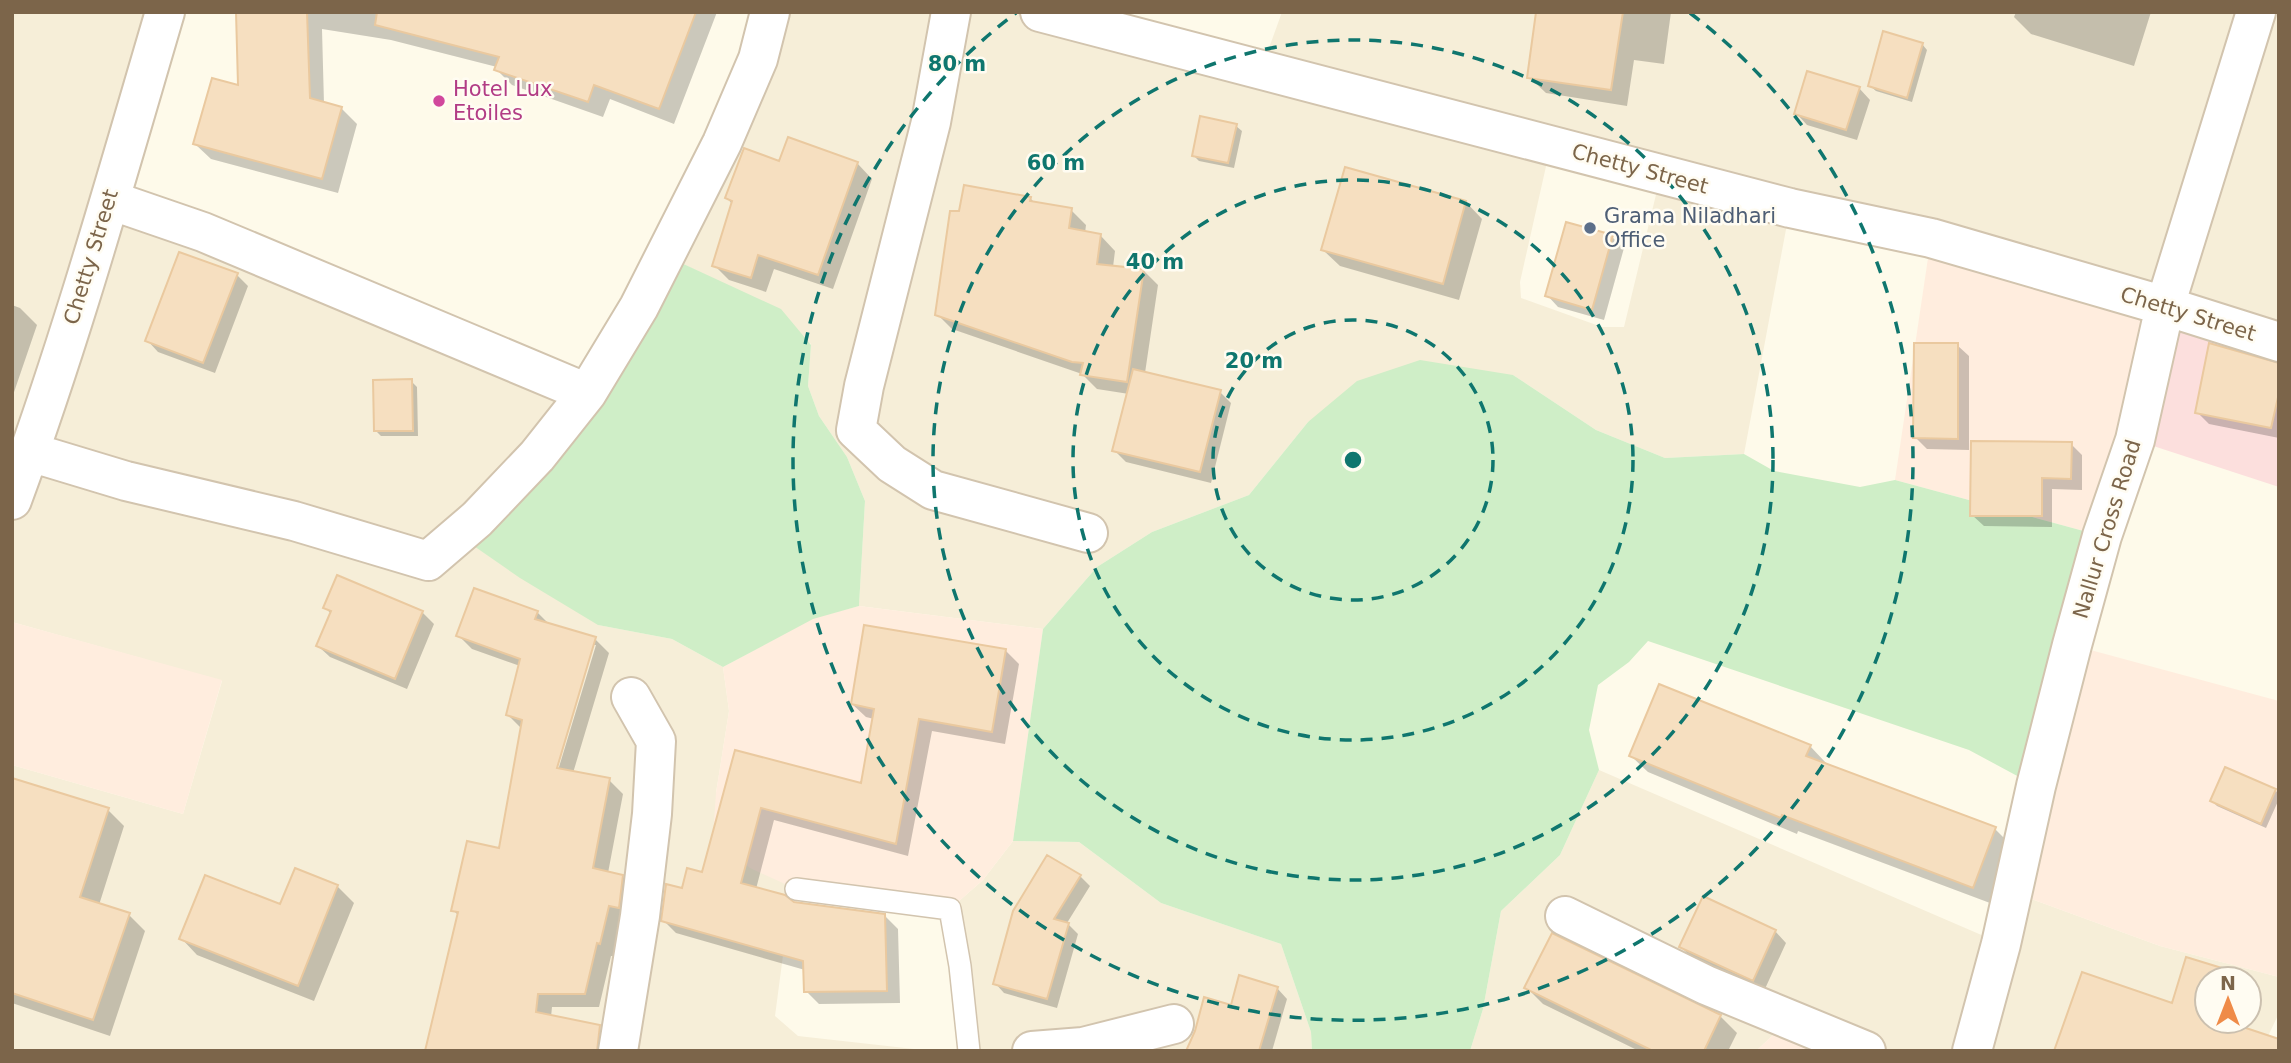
<svg xmlns="http://www.w3.org/2000/svg" width="2291" height="1063" viewBox="0 0 2291 1063" font-family="'DejaVu Sans',sans-serif">
<rect width="100%" height="100%" fill="#fefaea"/>
<path fill="#f6eed8" fill-rule="evenodd" d="M12 12H165L110 200 587 393 598 625 672 639 723 667 729 711 716 793 796 889 789 910 775 1016 798 1036 932 1051H12V765L183 814 222 681 12 622Z
M770 12H1040L1261 70 1282 12H2279V342L1790 208 1744 454 1665 458 1596 430 1513 375 1308 422 1249 495 1152 532 1097 567 1043 629 859 606 865 501 847 457 819 416 808 386 811 344 716 280 664 255ZM1547 162 1661 174 1624 327H1602L1521 298 1520 282Z
M1599 770 2000 943 2012 892 2160 946 2279 977V1013L2261 1051H1866L1790 1019 1756 1051H1470L1483 1009 1501 911 1560 855ZM2207 979H2249V1021H2207Z
M1013 841 1079 842 1161 903 1281 944 1311 1032 1312 1051H969L950 909 983 880Z"/>
<path fill="#ffedde" d="M1931 238 2165 306 2102 536 1895 480Z
M859 606 1043 629 1013 841 983 880 950 909 796 889 750 868 713 836 716 793 729 711 723 667 813 618Z
M12 622 222 680 183 814 12 765Z
M2072 645 2279 701V977L2160 946 2012 892Z
M1790 1019 1866 1051H1756Z"/>
<path fill="#fcdfdd" d="M2165 306 2279 342V487L2135 440Z"/>
<path fill="#cfeec7" d="M664 255 781 309 811 345 808 386 819 416 847 457 865 501 859 606 813 619 723 667 672 639 598 625 520 578 458 535Z
M1420 360 1513 375 1596 430 1665 458 1744 454 1774 471 1860 487 1895 480 2102 536 2036 786 1969 750 1648 641 1629 662 1598 685 1589 730 1599 770 1560 855 1501 911 1483 1009 1470 1051H1312L1311 1032 1281 944 1161 903 1079 842 1013 841 1043 629 1097 567 1152 532 1249 495 1308 422 1357 381Z"/>
<path fill="#0003" fill-rule="evenodd" d="M264 12H717L674 124 610 99 603 117 512 85 496 69 497 67 391 40 322 29 324 104 341 108 357 124 338 193 211 159 195 144 240 88Z
M1538 12H1671L1664 64 1634 60 1627 106 1546 93 1529 77Z
M2016 12H2151L2134 66 2031 34 2014 17Z
M1922 44 1927 50 1912 102 1876 91 1870 86Z
M1859 88 1870 100 1857 140 1807 125 1796 113Z
M1236 126 1242 131 1234 168 1199 161 1193 155Z
M857 163 872 179 833 289 774 269 766 292 729 280 714 265 732 204 727 198Z
M1030 198 1036 204 1071 210 1086 225 1085 233 1100 235 1115 251 1113 267 1143 270 1158 285 1145 373 1220 392 1231 403 1211 483 1126 462 1114 450 1129 394 1097 389 1082 374 952 329 937 314Z
M1466 202 1482 219 1459 300 1340 266 1323 250Z
M1612 237 1624 248 1604 320 1558 307 1547 295Z
M237 275 248 286 215 373 158 352 147 340Z
M12 305 20 308 37 325 12 398Z
M1957 345 1969 356V450L1927 449 1915 437Z
M2279 365V438L2209 424 2197 412Z
M411 381 417 387 418 436H381L375 430Z
M2071 444 2082 455V490L2052 489V527L1984 526 1972 515Z
M325 607 422 612 434 624 407 689 330 657 318 646 331 614Z
M537 612 550 625 595 639 609 653 573 773 609 780 623 794 608 873 622 876 636 890 614 956H611L599 1007H552L551 1017 427 1051 459 916 453 910 500 850 522 729 508 715 520 666 472 649 458 635ZM592 645H596L556 777 553 776Z
M866 627 1006 651 1019 664 1005 744 932 731 908 856 774 820 756 889 794 904 885 916 898 929 900 1003 819 1004 806 991 805 970 676 933 663 920 683 890 704 874 737 752 863 786 874 719 866 717 852 704Z
M1810 746 1826 763 1825 765 1995 829 2012 846 1990 903 1798 831 1797 834 1648 772 1631 756Z
M12 779 108 810 124 826 99 905 129 915 145 931 110 1036 12 1003Z
M2275 790 2279 794V799L2266 828 2217 806 2212 801Z
M1080 876 1090 886 1067 923 1078 934 1057 1008 1004 993 995 983Z
M337 886 354 903 314 1001 197 955 181 938Z
M1775 931 1786 943 1764 991 1692 958 1681 947Z
M1553 935 1720 1016 1737 1033 1728 1051H1639L1543 1004 1526 987Z
M2187 959 2237 975 2242 979H2207V1021H2241L2237 1032 2240 1051 2173 1005Z
M1277 988 1287 999 1272 1051H1189L1232 1007Z"/>
<path fill="#f6dfc0" stroke="#eac99f" stroke-width="2" d="M236 12H307L310 98 342 107 322 179 193 144 212 78 238 85Z
M377 12H696L659 109 594 85 588 102 494 70 499 57 375 25Z
M1536 12H1623L1611 90 1527 78Z
M1883 31 1923 43 1907 98 1868 86Z
M1807 71 1860 87 1846 130 1794 114Z
M1200 116 1237 124 1228 163 1192 156Z
M788 137 858 162 818 275 758 255 751 278 712 266 732 201 725 198 744 148 779 161Z
M1345 167 1466 201 1443 284 1321 250Z
M964 185 1031 197 1030 201 1072 208 1069 228 1101 234 1097 264 1144 269 1127 382 1080 375 1083 363 1072 362 935 315 950 211H959Z
M1566 222 1613 235 1592 310 1545 296Z
M179 252 238 273 203 363 145 341Z
M1914 343H1958V439L1913 438Z
M2209 343 2279 363V393L2271 428 2195 413Z
M1133 369 1221 390 1200 472 1112 451Z
M412 379 413 431H374L373 380Z
M1971 441 2072 442 2071 479 2042 478V516H1970Z
M337 575 423 611 395 679 316 646 331 611 323 608Z
M474 588 538 611 535 619 596 637 557 768 610 778 593 868 623 875 619 908 609 906 600 944 597 943 585 994H538L536 1012 600 1025 597 1051H425L458 912 451 911 467 841 499 848 522 720 506 715 520 659 456 636Z
M864 625 1006 649 992 732 919 719 896 844 761 808 741 883 785 895 794 902 885 914 887 991 804 992 803 961 661 921 666 884 682 888 687 868 702 872 735 750 861 783 874 709 851 704Z
M1659 684 1811 745 1806 756 1996 827 1973 888 1782 815 1781 818 1629 756Z
M2225 767 2276 789 2261 824 2210 801Z
M12 778 109 808 80 897 130 913 93 1020 12 993Z
M1047 855 1081 875 1054 919 1069 923 1047 999 993 984 1013 911Z
M295 868 338 885 298 986 179 939 205 875 280 904Z
M1703 896 1776 930 1753 981 1679 947Z
M1552 933 1721 1015 1704 1051H1653L1524 988Z
M2186 957 2238 973 2236 979H2207V1021H2225L2279 1039V1051H2054L2082 972 2172 1003Z
M1239 975 1278 987 1259 1051H1186L1195 1031 1204 997 1231 1005Z"/>
<g fill="none" stroke-linecap="round" stroke-linejoin="round">
<defs>
<path id="service" d="M796 889 950 909 960 966 969 1051"/>
<path id="minor" d="M951 12 931 122 864 386 856 430 892 464 933 490 1088 533
M1040 12 1790 208 1931 238 2165 306 2279 342
M110 200 203 232 587 393
M30 452 126 481 294 521 428 561 477 519 537 456 587 393 639 307 722 143 758 59 770 12
M12 500C71 340 117 175 165 12
M1565 916 1706 985 1866 1051
M618 1051 640 916 652 814 656 741 631 697
M1032 1051 1083 1047 1174 1024
M1972 1051 2001 944 2036 786 2072 645 2102 536 2135 440 2165 306 2256 12"/>
</defs>
<use href="#service" stroke="#d2c4ae" stroke-width="24"/>
<use href="#minor" stroke="#d2c4ae" stroke-width="42"/>
<use href="#service" stroke="#fff" stroke-width="21"/>
<use href="#minor" stroke="#fff" stroke-width="38"/>
</g>
<g fill="none" stroke="#0f766e" stroke-width="3.5" stroke-dasharray="12 9">
<circle cx="1353" cy="460" r="140"/>
<circle cx="1353" cy="460" r="280"/>
<circle cx="1353" cy="460" r="420"/>
<path d="M1690 13A560 560 0 1 1 1016 13"/>
</g>
<circle fill="#d1479c" stroke="#fffcf2" stroke-width="2.5" cx="439" cy="101" r="7"/>
<circle fill="#5c6f8a" stroke="#fffcf2" stroke-width="2.5" cx="1590" cy="228" r="7"/>
<g text-anchor="middle" dominant-baseline="central" stroke-width="5" stroke-linejoin="round" paint-order="stroke">
<g font-size="21" fill="#b23c85" stroke="#fffcf2" text-anchor="start">
<text x="453" y="89">Hotel Lux<tspan x="453" dy="24">Etoiles</tspan></text>
</g>
<g font-size="21" fill="#7c654a" stroke="#fffcf2">
<text transform="translate(1640 169) rotate(15)">Chetty Street</text>
<text transform="translate(91 257) rotate(-73)">Chetty Street</text>
<text transform="translate(2188 314) rotate(17)">Chetty Street</text>
<text transform="translate(2107 529) rotate(-73)">Nallur Cross Road</text>
</g>
<g font-size="21" fill="#4e5e75" stroke="#fffcf2" text-anchor="start">
<text x="1604" y="216">Grama Niladhari<tspan x="1604" dy="24">Office</tspan></text>
</g>
</g>
<circle cx="1353" cy="460" r="10" fill="#0f766e" stroke="#fffcf2" stroke-width="3.5"/>
<g font-size="21" text-anchor="middle" font-weight="bold" fill="#0f766e" stroke="#fffcf2" stroke-width="5" stroke-linejoin="round" paint-order="stroke">
<text x="957" y="71">80 m</text>
<text x="1056" y="170">60 m</text>
<text x="1155" y="269">40 m</text>
<text x="1254" y="368">20 m</text>
</g>
<rect width="2291" height="1063" fill="none" stroke="#7c654a" stroke-width="28"/>
<g transform="translate(2228 1000)"><circle r="33" fill="#fffcf2" stroke="#cbc0af" stroke-width="2"/>
<path d="M0-5L12 26L0 18L-12 26Z" fill="#ef8b48"/>
<text y="-10" font-size="19" font-weight="bold" text-anchor="middle" fill="#7c654a">N</text>
</g>
</svg>
